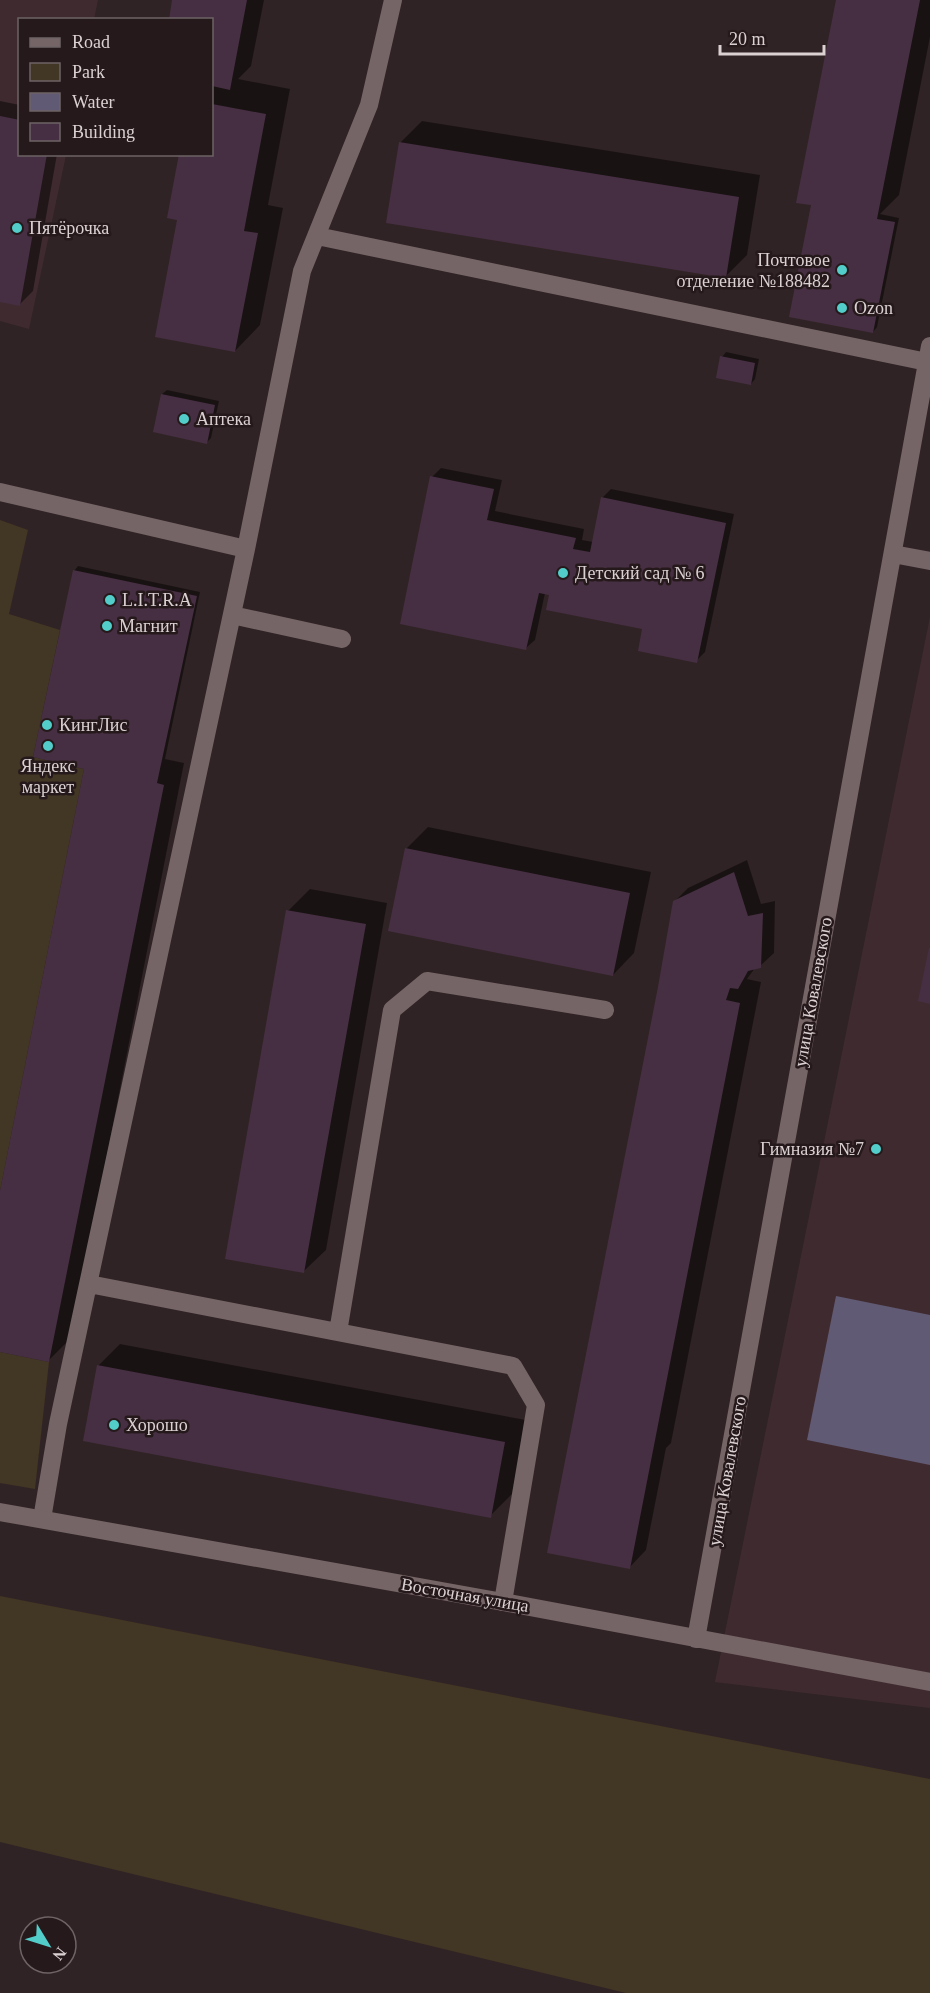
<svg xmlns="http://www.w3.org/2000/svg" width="930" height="1993" viewBox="0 0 930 1993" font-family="Georgia,serif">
<rect width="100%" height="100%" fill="#302325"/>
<path fill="#3f2b2f" d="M0 0H98L94 19 20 20V154L66 155 29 329 0 321Z
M930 617V1708L715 1682Z"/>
<path fill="#423624" d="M0 520 28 530 9 614 60 630 33 757 84 769 0 1191Z
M0 1352 49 1362 35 1489 0 1483Z
M0 1596 930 1779V1993H626L0 1842Z"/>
<path fill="#615a75" d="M836 1296 930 1315V1465L807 1440Z"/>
<path fill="#0007" d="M174 0H264L251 66 238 79 290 89 268 205 283 208 260 325 235 351 212 154V20Z
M838 0H930V37L899 195 880 214 899 218 877 327 873 332 812 205Z
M0 101 20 105V154H57L33 291 20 304 0 301Z
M422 121 760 175 747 255 726 276 400 143Z
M726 352 759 359 755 379 751 384 722 357Z
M167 390 219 401 211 438 207 442 162 394Z
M441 468 502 480 495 511 584 529 582 540 593 542 602 498 611 489 734 514 705 652 696 661 644 628 545 593 535 640 526 648 432 477Z
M78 566 200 592 165 759 184 763 71 1338 49 1360 0 1350V1198L88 767 74 571Z
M428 827 651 872 634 953 613 975 406 849Z
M747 860 761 904 775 901 774 953 760 966 755 968 747 979 761 982 671 1443 666 1448 646 1550 630 1567 659 986 674 902 688 888Z
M310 889 387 903 326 1250 304 1271 288 911Z
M120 1344 526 1420 512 1494 490 1516 98 1366Z"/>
<path fill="#462f42" d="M172 0H247L230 90 212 86V20H169Z
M836 0H920L877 219 895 222 873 333 789 317 811 205 796 203Z
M212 104 266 114 244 231 258 233 235 352 155 337 177 220 167 218 179 154H212Z
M0 116 20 120V154H47L20 306 0 302Z
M399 142 739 197 726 278 386 223Z
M720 356 755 363 751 385 716 378Z
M161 394 215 405 207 444 153 432Z
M430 476 494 489 487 520 576 538 573 549 590 552 601 497 726 523 697 663 638 651 642 629 546 610 549 595 539 593 526 650 400 624Z
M73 570 197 596 157 783 164 785 49 1362 0 1352V1191L84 769 33 757Z
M405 848 630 893 613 976 388 931Z
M734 872 748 916 763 913 761 968 748 971 738 989 730 988 726 1000 740 1003 630 1569 547 1553 658 987 673 901Z
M286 910 366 924 304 1273 225 1259Z
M929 948H930V1004L918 1001Z
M97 1365 505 1442 491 1518 83 1441Z"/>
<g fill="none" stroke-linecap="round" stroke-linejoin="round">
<path stroke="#756567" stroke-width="18" d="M317 236 927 362
M0 492 246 549
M232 615 342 639
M89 1284 513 1366 536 1405 503 1602
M338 1332 392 1010 427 981 605 1010
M42 1519 58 1424 246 549 302 271 369 105 393 0"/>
<path stroke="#756567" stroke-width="18" d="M893 554 930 561
M0 1512 503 1602 930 1682
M696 1639 930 346"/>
</g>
<g fill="#53cdca" stroke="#26191b" stroke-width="2">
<circle cx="17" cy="228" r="6"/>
<circle cx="842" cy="270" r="6"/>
<circle cx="842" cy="308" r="6"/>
<circle cx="184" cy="419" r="6"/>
<circle cx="563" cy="573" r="6"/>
<circle cx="110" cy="600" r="6"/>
<circle cx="107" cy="626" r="6"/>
<circle cx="47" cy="725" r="6"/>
<circle cx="48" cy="746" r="6"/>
<circle cx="876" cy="1149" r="6"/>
<circle cx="114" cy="1425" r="6"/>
</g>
<g text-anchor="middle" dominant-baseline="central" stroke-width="5" stroke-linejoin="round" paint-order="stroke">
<g font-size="18" fill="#dbd1d3" stroke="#26191b" text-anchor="start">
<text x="29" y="228">Пятёрочка</text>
<text x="830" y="260" text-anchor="end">Почтовое<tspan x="830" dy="21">отделение №188482</tspan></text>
<text x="854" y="308">Ozon</text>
<text x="196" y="419">Аптека</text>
<text x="575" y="573">Детский сад № 6</text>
<text x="122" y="600">L.I.T.R.A</text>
<text x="119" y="626">Магнит</text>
<text x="59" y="725">КингЛис</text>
<text x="48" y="766" text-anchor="middle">Яндекс<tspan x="48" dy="21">маркет</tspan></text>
<text x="864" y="1149" text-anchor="end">Гимназия №7</text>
<text x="126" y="1425">Хорошо</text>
</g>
<g font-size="18" fill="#dbd1d3" stroke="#26191b">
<text transform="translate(813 992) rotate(-80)">улица Ковалевского</text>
<text transform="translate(727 1471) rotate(-80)">улица Ковалевского</text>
<text transform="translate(465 1595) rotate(10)">Восточная улица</text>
</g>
</g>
<rect x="18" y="18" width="195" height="138" fill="#26191b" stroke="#6e6365" stroke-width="1.5"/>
<rect x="30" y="38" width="30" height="9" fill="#756567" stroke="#6e6365" stroke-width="1.5"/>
<text x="72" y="48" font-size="18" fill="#dbd1d3">Road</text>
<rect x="30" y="63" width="30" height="18" fill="#423624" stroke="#6e6365" stroke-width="1.5"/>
<text x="72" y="78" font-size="18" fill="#dbd1d3">Park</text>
<rect x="30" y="93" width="30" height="18" fill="#615a75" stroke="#6e6365" stroke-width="1.5"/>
<text x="72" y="108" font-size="18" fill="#dbd1d3">Water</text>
<rect x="30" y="123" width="30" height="18" fill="#462f42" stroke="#6e6365" stroke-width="1.5"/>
<text x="72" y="138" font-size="18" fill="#dbd1d3">Building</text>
<g transform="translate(48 1945) rotate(128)"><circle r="28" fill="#26191b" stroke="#6e6365" stroke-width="1.5"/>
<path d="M0-4.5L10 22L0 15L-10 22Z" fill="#53cdca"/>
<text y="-9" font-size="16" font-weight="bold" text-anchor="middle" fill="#dbd1d3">N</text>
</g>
<path d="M720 45v9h104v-9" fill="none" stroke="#dbd1d3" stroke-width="3"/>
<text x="729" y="45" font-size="18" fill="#dbd1d3" stroke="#26191b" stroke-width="4.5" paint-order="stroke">20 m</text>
</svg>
